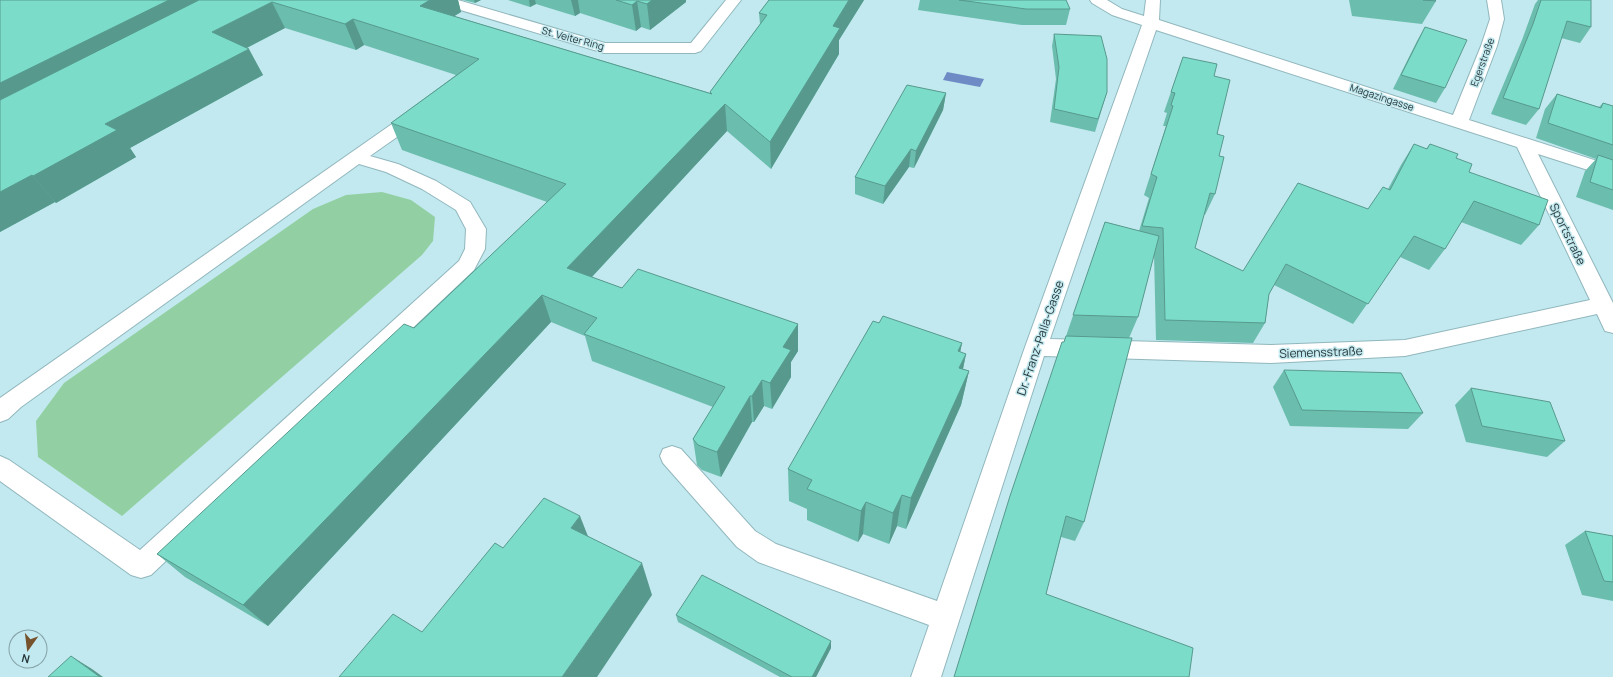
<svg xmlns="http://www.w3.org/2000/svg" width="1613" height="677" viewBox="0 0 1613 677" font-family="Manrope,sans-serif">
<rect width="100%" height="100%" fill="#c2e9ef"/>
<path fill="#92d0a3" d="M382 192 411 200 435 217 433 241 422 255 122 516 38 457 36 421 64 383 313 209 346 195Z"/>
<path fill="#6f8bc6" d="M947 72 984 79 980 87 943 80Z"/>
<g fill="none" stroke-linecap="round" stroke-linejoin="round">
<defs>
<path id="minor" d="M435 0H458L605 43H691L726 0H741L701 51 695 53H604L437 3Z
M1090 0H1107L1122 9 1144 16 1146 0H1160L1159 20 1453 115 1481 46 1490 19 1487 0H1501L1504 19 1497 46 1469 120 1613 166V178L1538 154 1613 303V333L1605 331 1597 314 1405 356 1271 363 1044 356 941 677H911L929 625 758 562 737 547 663 463 660 456 663 449 672 446 681 449 755 531 776 544 937 601 1025 347 1142 25 1112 15 1092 3ZM1156 30 1517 147 1590 300 1405 340 1271 345 1050 339Z
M418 109 424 110 427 114 424 118 370 156 398 164 436 181 470 202 486 229 485 249 474 270 151 575 141 578 131 575 0 481V456L9 460 140 550 459 261 465 249 466 229 456 210 422 189 386 172 359 164 21 407 8 419 0 422V398L412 110Z"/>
</defs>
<use href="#minor" stroke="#91b7bd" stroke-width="2"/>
<use href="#minor" fill="#fff" fill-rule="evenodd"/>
</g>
<path fill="#6bbdae" d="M0 0H458L461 12 454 16 710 93V92L760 24 759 13 769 0H864L839 40V54L771 169 727 131 592 277 622 288 798 324V351L791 362V377L772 409 764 406 754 422H752L721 477 702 470 697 465 693 439 713 407 592 361 585 336 551 322 268 626 185 577 157 554 414 328 547 202 402 150 391 123 456 75 364 45 356 50 285 28 247 48 263 75 130 148 136 157 56 203 55 202 0 232Z
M463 0H481L475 3Z
M508 0H686V2L650 30 641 27 636 31 580 13 575 16 536 4 530 7Z
M920 0H1066L1070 9 1066 25H1022L918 10Z
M1349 0H1435L1436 1 1422 24 1352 16Z
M1538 0H1591V27L1580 43 1561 38 1539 109 1526 125 1491 114 1522 40 1535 4Z
M1425 27 1445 88 1436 103 1393 89 1417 41Z
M1054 34 1107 92 1095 132 1050 122 1056 79 1052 46Z
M1183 57 1214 76 1219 156 1215 194 1205 215 1204 214 1195 248 1243 271 1368 209 1388 189 1401 165 1414 144 1426 149 1430 144 1456 158 1469 172 1539 225 1521 245 1461 222 1445 249 1429 270 1400 257 1353 324 1274 285 1269 294 1265 323 1253 343 1156 340 1154 254 1138 317 1129 338 1084 522 1075 541 1061 537 1046 594 1189 677H954L1004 516 1062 342H1064L1105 222 1139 231 1149 198 1144 195 1166 126H1163L1167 113 1164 112Z
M946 93 943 110 914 168 909 167 883 204 855 194V177Z
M1557 94 1599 107 1603 103 1613 106V210L1576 197 1585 171 1596 159 1536 138 1545 109Z
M879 323 962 343 960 352 966 354 963 369 969 371 961 405 906 529 897 526 889 544 863 534 858 542 807 520V509L789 501 788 469Z
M1284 370 1423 413 1408 429 1290 426 1273 387Z
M1471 388 1565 441 1547 457 1466 442 1455 405Z
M1585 531 1613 536V601L1582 595 1565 545Z
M676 615 831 641V648L816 677H780L678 622Z"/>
<path fill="#579a8d" d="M169 0H234L0 121V83Z
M430 0H458L461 12 429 32 420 6Z
M474 0H481L475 3Z
M529 0H535L536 4 530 7Z
M571 0H578L580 13 575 16Z
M652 0H686V2L650 30 647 4Z
M849 0H864L839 40V54L771 169 770 142 833 26Z
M637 1 641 27 636 31 632 5Z
M272 2 285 28 227 58 212 32Z
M353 19 364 45 356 50 345 24Z
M249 49 263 75 130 148 136 157 56 203 33 176 105 124Z
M946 93 943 110 914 168 916 151Z
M725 104 727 131 575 295 567 268Z
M911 149 909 167 883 204 885 186Z
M32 175 55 202 0 232V192Z
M542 295 551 322 268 626 243 605Z
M798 324V351L791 362V377L772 409 770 383 783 347Z
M962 343 955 377 958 351Z
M966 354 959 388V368Z
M969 371 961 405 906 529 911 498Z
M762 380 764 406 754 422 752 396Z
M750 396 752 422 721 477 717 452Z
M902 495 897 526 889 544 893 513Z
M866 502 863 534 858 542 861 511Z
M580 516 593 549 571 528Z
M642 563 652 595 597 677H562Z
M831 641V648L816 677H812Z
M71 656 92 669 103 677H100Z"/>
<path fill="#7cdcca" stroke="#579a8d" d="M0 0H169L0 83Z
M199 0H430L420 6 712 94 710 92 767 15 759 13 769 0H849L833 26 840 28 770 142 725 104 567 268 622 288 638 269 798 324 783 347 791 350 770 383 762 380 752 396H750L717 452 698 445 693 439 725 387 584 334 597 318 542 295 243 605 157 554 404 324 414 328 566 184 391 123 479 59 353 19 345 24 272 2 212 32 249 49 105 124 117 130 33 176 32 175 0 192V100Z
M616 0H652L647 4 637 1 632 5Z
M959 0H1066L1070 9H1026Z
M1423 0H1435L1436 1Z
M1541 0H1591V27L1567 21 1539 109 1503 98 1533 24Z
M1425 27 1467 40 1445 88 1401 75Z
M1054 34 1101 36 1107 59V92L1098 119 1054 109 1059 67Z
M1183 57 1217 64 1214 76 1230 80 1217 134 1224 136 1219 156 1224 157 1215 194 1210 193 1195 248 1243 271 1298 183 1368 209 1383 187 1390 190 1414 144 1427 149 1430 144 1458 154 1456 158 1472 164 1469 172 1548 200 1539 225 1474 201 1445 249 1414 236 1368 304 1286 264 1269 294 1265 323 1165 320 1163 228 1142 226 1157 177 1151 174 1173 106 1171 105 1175 93 1171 92Z
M907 85 946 93 916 151 911 149 885 186 855 177Z
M1557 94 1601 108 1603 103 1613 106V145L1548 123Z
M1598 155 1613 160V190L1590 182Z
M1105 222 1159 236 1138 317 1073 315Z
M883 316 962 343 958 351 966 354 959 368 969 371 911 498 902 495 893 513 866 502 861 511 807 489 812 480 788 469 873 321 879 323Z
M1066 336 1132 338 1084 522 1066 516 1046 594 1193 648 1189 677H954L1010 496 1062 342H1064Z
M1284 370 1401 373 1423 413 1302 410Z
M1471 388 1550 402 1565 441 1482 426Z
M544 498 580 516 571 528 642 563 562 677H339L393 614 422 632 495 543 503 548Z
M1585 531 1613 536V582L1604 581Z
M702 575 831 641 812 677H792L676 615Z
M71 656 100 677H48Z"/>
<g text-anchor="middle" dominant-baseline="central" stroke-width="3" stroke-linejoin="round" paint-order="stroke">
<g font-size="10" fill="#28383b" stroke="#c2e9ef">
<text transform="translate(573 38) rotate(15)">St. Veiter Ring</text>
<text transform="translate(1482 62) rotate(-70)">Egerstraße</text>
<text transform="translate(1382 97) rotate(18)">Magazingasse</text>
</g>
<g font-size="12" fill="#28383b" stroke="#c2e9ef">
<text transform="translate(1568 234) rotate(64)">Sportstraße</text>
<text transform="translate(1040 338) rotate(-71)">Dr.-Franz-Palla-Gasse</text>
<text transform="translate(1321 352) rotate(-2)">Siemensstraße</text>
</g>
</g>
<g transform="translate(28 649) rotate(194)"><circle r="19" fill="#c2e9ef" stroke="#84a2a7"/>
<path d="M0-3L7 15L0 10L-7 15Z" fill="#76532c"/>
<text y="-6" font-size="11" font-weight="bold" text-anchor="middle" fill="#28383b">N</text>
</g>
</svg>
